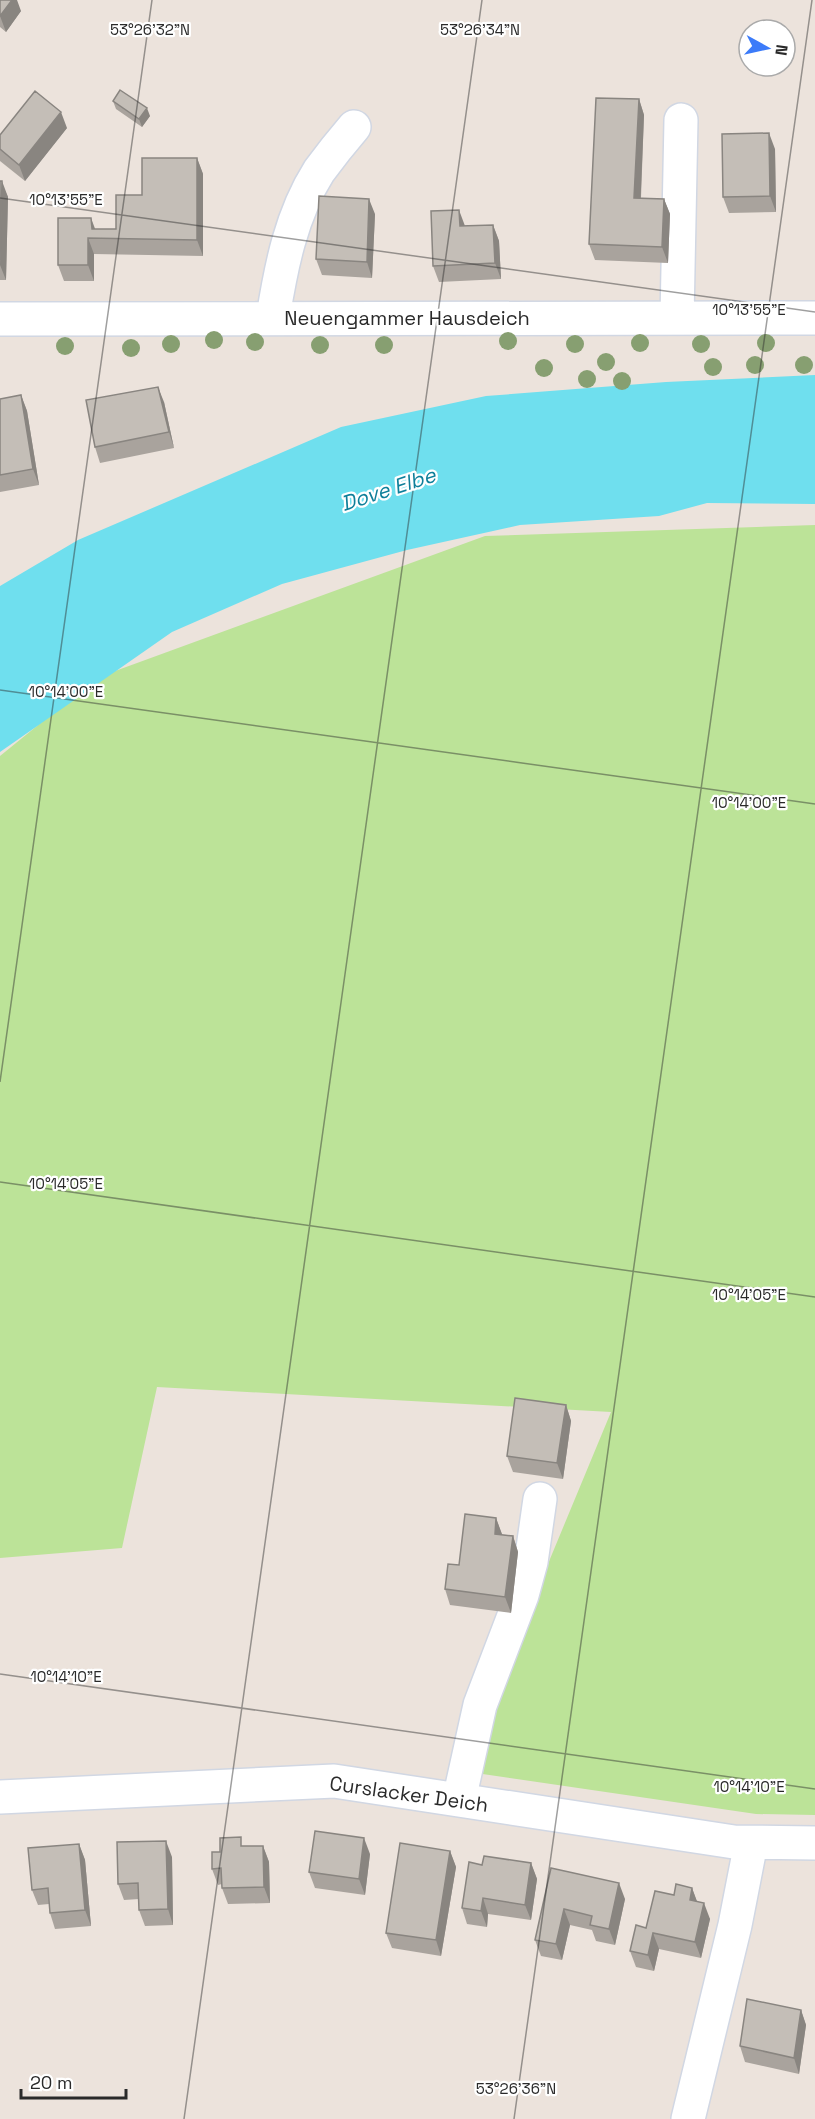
<svg xmlns="http://www.w3.org/2000/svg" width="815" height="2119" viewBox="0 0 815 2119" font-family="'Space Grotesk',sans-serif">
<rect width="100%" height="100%" fill="#ece3dc"/>
<path fill="#bce398" d="M815 525V1815L756 1814 462 1771 611 1412 157 1387 122 1548 0 1558V756L96 678 485 536Z"/>
<path fill="#6fdfee" d="M815 375V504L707 503 659 516 520 525 407 550 282 584 172 632 0 752V586L78 540 341 427 486 396 666 382Z"/>
<g fill="none" stroke-linecap="round" stroke-linejoin="round">
<defs>
<path id="minor" d="M273 317C281 267 291 215 319 171 330 156 342 141 354 127
M677 318 681 120
M0 319 815 318
M0 1797 334 1781 734 1842 815 1843
M459 1800 480 1705 522 1595 531 1562 540 1499
M688 2119 735 1925 751 1843"/>
</defs>
<use href="#minor" stroke="#d1d7e3" stroke-width="36"/>
<use href="#minor" stroke="#fff" stroke-width="33"/>
</g>
<g fill="#879f71">
<circle cx="214" cy="340" r="9"/>
<circle cx="508" cy="341" r="9"/>
<circle cx="255" cy="342" r="9"/>
<circle cx="640" cy="343" r="9"/>
<circle cx="766" cy="343" r="9"/>
<circle cx="171" cy="344" r="9"/>
<circle cx="575" cy="344" r="9"/>
<circle cx="701" cy="344" r="9"/>
<circle cx="320" cy="345" r="9"/>
<circle cx="384" cy="345" r="9"/>
<circle cx="65" cy="346" r="9"/>
<circle cx="131" cy="348" r="9"/>
<circle cx="606" cy="362" r="9"/>
<circle cx="755" cy="365" r="9"/>
<circle cx="804" cy="365" r="9"/>
<circle cx="713" cy="367" r="9"/>
<circle cx="544" cy="368" r="9"/>
<circle cx="587" cy="379" r="9"/>
<circle cx="622" cy="381" r="9"/>
</g>
<path fill="#a9a39d" d="M0 0 21 11 6 32 0 27Z
M639 99 644 115 641 198 664 199 670 214 668 263 595 260 589 244Z
M113 101 150 116 142 127 116 109Z
M67 128 25 181 0 161V135Z
M775 149 776 212 729 213 723 197Z
M197 158 203 174V256L94 254V281H64L58 265 95 229H116L142 195Z
M0 181 8 197 6 280H0Z
M375 214 372 278 322 275 316 259Z
M493 225 499 241 501 279 439 282 433 266Z
M21 395 27 411 39 485 0 492V399Z
M164 402 174 448 100 463 95 447Z
M566 1405 571 1421 563 1479 513 1472 507 1456Z
M496 1518 502 1535 513 1536 518 1552 511 1613 450 1605 445 1589 459 1565Z
M79 1844 85 1860 91 1926 55 1929 50 1913 49 1904 38 1905 32 1890Z
M244 1846H263L269 1862 270 1903 228 1904 222 1888V1884L218 1885 212 1869 220 1852Z
M450 1851 456 1867 441 1956 392 1948 386 1933Z
M370 1854 365 1895 315 1888 309 1872Z
M172 1857 173 1925 145 1926 139 1910V1899L124 1900 118 1884Z
M531 1863 537 1879 531 1920 488 1914 487 1927 467 1924 462 1908 482 1865Z
M551 1868 625 1899 615 1945 596 1941 592 1930 570 1925 562 1960 541 1956 535 1940Z
M692 1888 697 1902 710 1919 701 1958 659 1949 654 1971 636 1967 630 1951 646 1928 674 1895Z
M801 2010 806 2025 799 2074 745 2062 740 2046Z"/>
<path fill="#898580" d="M12 0H17L21 11 6 32 0 16Z
M639 99 644 115 640 213 634 198Z
M147 108 150 116 142 127 139 119Z
M61 112 67 128 25 181 19 165Z
M769 133 775 149 776 212 770 196Z
M197 158 203 174V256L197 240Z
M2 181 8 197 6 280 0 265Z
M369 199 375 214 372 278 367 262Z
M664 199 670 214 668 263 662 247Z
M459 210 465 226H460Z
M91 218 97 234 92 229Z
M493 225 499 241 501 279 495 263Z
M88 238 94 254V281L88 265Z
M158 387 164 402 174 448 169 432Z
M21 395 27 411 39 485 33 469Z
M566 1405 571 1421 563 1479 557 1463Z
M496 1518 502 1534 500 1550 495 1534Z
M513 1536 518 1552 511 1613 505 1597Z
M364 1838 370 1854 365 1895 359 1879Z
M166 1841 172 1857 173 1925 168 1909Z
M79 1844 85 1860 91 1926 85 1910Z
M263 1846 269 1862 270 1903 264 1887Z
M450 1851 456 1867 441 1956 436 1940Z
M531 1863 537 1879 531 1920 525 1905Z
M619 1883 625 1899 615 1945 609 1929Z
M692 1888 698 1904 690 1900Z
M483 1898 488 1914 487 1927 481 1911Z
M704 1903 710 1919 701 1958 695 1942Z
M564 1909 570 1925 562 1960 556 1944Z
M653 1933 659 1949 654 1971 648 1955Z
M801 2010 806 2025 799 2074 794 2058Z"/>
<path fill="#c4beb7" stroke="#898580" stroke-width="1.5" d="M0 0H12L0 16Z
M120 90 147 108 139 119 113 101Z
M35 91 61 112 19 165 0 149V135Z
M596 98 639 99 634 198 664 199 662 247 589 244Z
M769 133 770 196 723 197 722 134Z
M142 158H197V240L88 238V265H58V218H91L92 229H116V195H142Z
M0 181H2L0 260Z
M319 196 369 199 367 262 316 259Z
M459 210 460 226 493 225 495 263 433 266 431 211Z
M158 387 169 432 95 447 86 400Z
M21 395 33 469 0 475V399Z
M515 1398 566 1405 557 1463 507 1456Z
M465 1514 496 1518 495 1534 513 1536 505 1597 445 1589 448 1564 459 1565Z
M315 1831 364 1838 359 1879 309 1872Z
M241 1837V1846H263L264 1887 222 1888 221 1868 212 1869V1852H220V1838Z
M166 1841 168 1909 139 1910 138 1883 118 1884 117 1842Z
M400 1843 450 1851 436 1940 386 1933Z
M79 1844 85 1910 50 1913 48 1888 32 1890 28 1848Z
M484 1856 531 1863 525 1905 483 1898 481 1911 462 1908 469 1862 482 1865Z
M551 1868 619 1883 609 1929 590 1925 592 1916 564 1909 556 1944 535 1940Z
M676 1884 692 1888 690 1900 704 1903 695 1942 653 1933 648 1955 630 1951 636 1925 646 1928 655 1891 674 1895Z
M747 1999 801 2010 794 2058 740 2046Z"/>
<path fill="none" stroke="#2a2a2a" stroke-width="1.5" stroke-opacity="0.45" d="M0 198 815 312M0 690 815 804M0 1082 152 0M0 1182 815 1297M0 1674 815 1789M184 2119 482 0M514 2119 812 0"/>
<g text-anchor="middle" dominant-baseline="central" stroke-width="4.5" stroke-linejoin="round" paint-order="stroke">
<g font-size="20" fill="#2a2a2a" stroke="#fff">
<text x="407" y="318">Neuengammer Hausdeich</text>
<text transform="translate(409 1794) rotate(8)">Curslacker Deich</text>
</g>
<g font-size="21" font-style="italic" fill="#0e7f9a" stroke="#fff">
<text transform="translate(388 489) rotate(-18)">Dove Elbe</text>
</g>
</g>
<g font-size="15" text-anchor="middle" fill="#2a2a2a" stroke="#fff" stroke-width="4.5" stroke-linejoin="round" paint-order="stroke">
<text x="150" y="35">53°26'32"N</text>
<text x="480" y="35">53°26'34"N</text>
<text x="66" y="205">10°13'55"E</text>
<text x="749" y="315">10°13'55"E</text>
<text x="66" y="697">10°14'00"E</text>
<text x="749" y="808">10°14'00"E</text>
<text x="66" y="1189">10°14'05"E</text>
<text x="749" y="1300">10°14'05"E</text>
<text x="66" y="1682">10°14'10"E</text>
<text x="749" y="1792">10°14'10"E</text>
<text x="516" y="2094">53°26'36"N</text>
</g>
<g transform="translate(767 48) rotate(98)"><circle r="28" fill="#ffffff" stroke="#aaaaaa" stroke-width="1.5"/>
<path d="M0-4.5L10 22L0 15L-10 22Z" fill="#3c7bf9"/>
<text y="-9" font-size="16" font-weight="bold" text-anchor="middle" fill="#2a2a2a">N</text>
</g>
<path d="M21 2089v9h105v-9" fill="none" stroke="#2a2a2a" stroke-width="3"/>
<text x="30" y="2089" font-size="18" fill="#2a2a2a" stroke="#ffffff" stroke-width="4.5" paint-order="stroke">20 m</text>
</svg>
